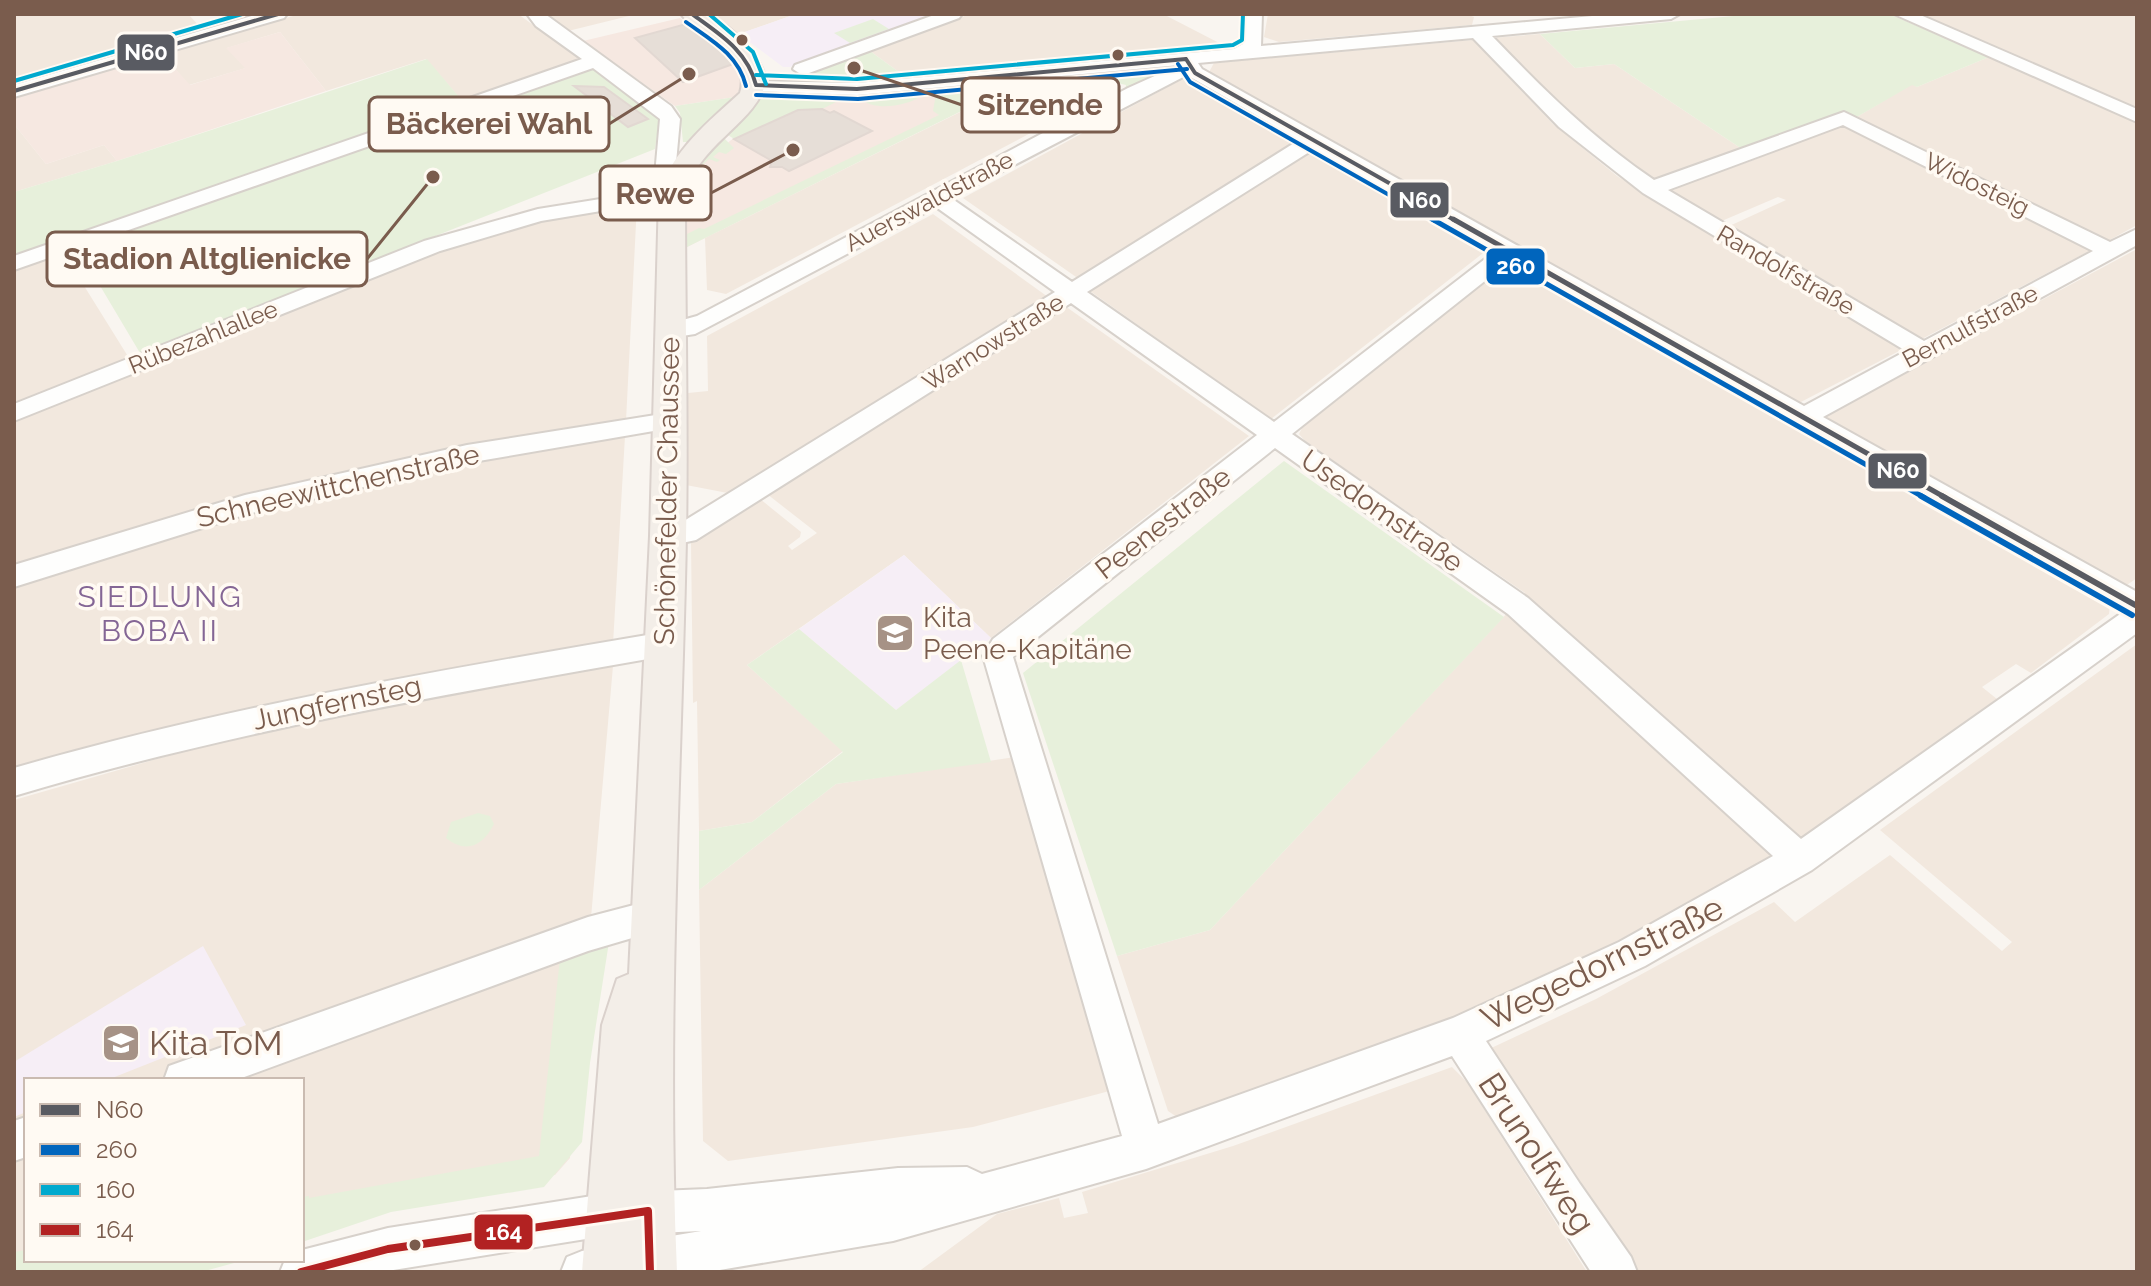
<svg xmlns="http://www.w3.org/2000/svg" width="2151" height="1286" viewBox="0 0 2151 1286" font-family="Raleway,sans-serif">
<rect width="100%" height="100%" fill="#f9f5f0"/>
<path fill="#f2e8de" d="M14 14H188L203 30 14 85Z
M300 14H518L584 62 465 104 426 59 326 91 280 32 227 48 246 68 189 85 162 54Z
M547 14H637L568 31Z
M714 14H796L739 34Z
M970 14H1163L1225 46 903 75 870 51Z
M1268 14H1466L1474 17 1472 25 1279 42 1264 37Z
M1910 14H2137V111Z
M1540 34 1575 68 1614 64 1742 149 1650 181 1614 156 1491 38Z
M1473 40 1553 124 1617 176 1702 230 1903 349 1797 404 1208 74 1214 63Z
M1989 57 2137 121V225L2106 242 1855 118 1912 84 1917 87Z
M1184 78 1298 143 1079 279 963 198Z
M1101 79 1116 88 726 294 707 290 705 238 1011 87Z
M14 124 46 164 104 145 117 161 14 192Z
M1841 124 2093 249 1918 341 1725 228 1786 200 1778 197 1717 223 1665 192 1759 158Z
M1314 149 1487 250 1271 419 1090 291Z
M637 204 626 421 498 440 307 481 14 566V419L426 254 532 222Z
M933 214 1048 297 733 494 686 485 688 393 708 391 707 336Z
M2137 249V578L2124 587 1822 418Z
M63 252 129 358 14 403V269Z
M1509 263H1515L2110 604 2109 614 2031 673 2016 664 1982 687 1997 699 1793 844 1519 601 1525 593 1305 441 1299 434 1302 428Z
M1065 306 1249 436 991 638 904 555 747 665 843 751 752 822 699 831 697 701 693 703 691 542 760 499 801 532 800 537 788 546 792 550 817 533 767 494Z
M625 436 613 644 395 679 276 705 14 773V586L274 506 419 472Z
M1510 610 1773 854 1631 935 1506 995 1437 1025 1275 1085 1177 1117 1168 1111 1117 956 1210 930Z
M2137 644V1272H1634L1487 1050 1596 999 1774 902 1795 922 1890 855 2002 951 2012 942 1880 830Z
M613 666 570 1158 555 1175 396 1198 302 1229V1080H26V1260L14 1272V800L223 740 309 720Z
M1015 757 1117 1089 973 1127 728 1161 703 1141 699 890 836 784Z
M1452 1067 1467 1082 1587 1272H918L997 1214 1059 1198 1064 1218 1088 1213 1082 1192 1233 1146Z"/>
<path fill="#f6e8e1" d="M680 18 739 65 743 84 735 97 675 106 583 41Z
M280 32 326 91 117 161 104 145 46 164 14 124V98L162 54 190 85 245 68 226 48Z
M1021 81 687 247 686 186 689 174 777 103Z"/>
<path fill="#f6eef6" d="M796 14H940L790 67H783L739 34Z
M904 555 991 638 896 710 799 629Z
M203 946 246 1025 107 1080H26V1112L14 1117V1062Z"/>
<path fill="#e7f0db" d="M1755 14H1889L1989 57 1917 87 1912 85 1855 118 1742 149 1614 64 1575 68 1540 34Z
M873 19 889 29 850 43 834 33Z
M870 51 903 75 835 81 800 78Z
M427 59 465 104 14 261V192L117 161Z
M590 67 659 119 655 149 140 353 77 247Z
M1166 69 1125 91 1126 85 1095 78 1072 80 1070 76Z
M1026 79 687 247V234L699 228 704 229 939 115 933 111 937 88Z
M912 90 920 96C909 106 874 111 863 100L871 94Z
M850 95 822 109 798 110 734 139 725 133 760 99Z
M735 97 689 142H683L680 113 675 106Z
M724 138 734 148 726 154 719 152 713 157 720 160 717 162 709 159 697 170 706 173 696 176 695 214 702 215H684C682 178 696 166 719 139Z
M1284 461 1504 617 1210 930 1117 956 1023 673Z
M799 629 896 710 961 660 991 762 836 784 699 890V831L752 822 843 752 747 665Z
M478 813 490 816 494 824C483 846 466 854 446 838L451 822Z
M609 942 590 1063 582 1142 544 1187 391 1212 302 1242V1197L309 1196V1198L539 1156 560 958Z
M26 1250V1260H245L201 1272H14V1252Z"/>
<path fill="#e6ded7" stroke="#e2d8d2" stroke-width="2" d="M686 24 723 52 733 64 683 82 635 38Z
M574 86 604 87 648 119 628 127Z
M822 109 830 113 834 111 872 131 789 171 782 167H770L772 161 734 139 798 110Z"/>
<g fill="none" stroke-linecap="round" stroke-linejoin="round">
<defs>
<path id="minor" d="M259 14H287L284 18 14 97V85Z
M527 14H545L671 106 680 119 675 174 683 183 676 189 682 194 679 198 541 221 440 251 14 421V404L424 241 538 209 669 188 655 175 660 119 593 68 14 270V256L582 59 536 26Z
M937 14H962L959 18 809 73 802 75 793 69 795 65Z
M1244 14H1262L1261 46 1614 14H1680L1671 19 1492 36C1543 89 1593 139 1654 180L1844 112 2110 242 2137 229V245L1823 417 2137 592V633L1812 870 1645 966 1486 1041 1580 1184 1631 1257 1637 1272H1591L1452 1056 1146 1169 893 1241 708 1272H561L567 1257 582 1251 701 1231 611 1235 381 1272H280L285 1260H302V1250L388 1228 611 1193 707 1189 898 1168 967 1167 982 1174 1122 1136 983 656 993 639 1257 435 1071 303 696 540 668 546 658 543 654 536 658 529 679 524 1055 292 936 207 695 334 669 338 661 336 657 331 661 326 697 316 1128 88 1179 65 857 95 756 91 749 89 747 85 749 81 857 83 1234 49 1243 44ZM1473 38 1559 127 1643 193 1906 351 1804 406 1202 69 1198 63ZM1187 75 1299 140 1072 282 951 198ZM1843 125 2093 251 1924 341 1668 190ZM1314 149 1494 252 1274 422 1087 292ZM1510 261 2123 612 1801 839 1528 598 1292 434ZM1275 448 1508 614 1773 856 1619 942 1453 1018 1158 1124 1013 657Z
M1894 14H1918L2137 109V122Z
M668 413 677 415 681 421 677 427 467 463 247 514 14 587V565L245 495 467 445Z
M665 632 676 636 680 644 676 652 665 656C446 694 228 732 14 796V768C228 706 446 669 665 632Z
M653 900 666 904 671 916 666 928 588 951 236 1080H164L169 1066 183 1061 588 917Z
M26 1117V1157L14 1161V1121Z"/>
<path id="major" d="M681 14C689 14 700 12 707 15 733 26 762 55 766 82 755 124 699 143 685 194 685 309 688 424 686 539 681 783 666 1028 677 1272H582L602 1025 617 979 629 974 650 536 659 194C672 151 708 122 740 93 752 52 701 40 681 14Z"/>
</defs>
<use href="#minor" stroke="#d7d1cb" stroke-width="4"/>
<use href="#major" stroke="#dad1cc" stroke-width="4"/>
<use href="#minor" fill="#fefefd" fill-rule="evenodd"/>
<use href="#major" fill="#f3eee8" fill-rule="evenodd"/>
<defs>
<path id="bus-1-far2" d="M692 14C719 34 747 50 756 85
M1186 59 1195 73 1456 221
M756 85 857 89 1186 59
M14 91 278 14"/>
<path id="bus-1-far1" d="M1453 219 1946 498"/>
<path id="bus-1" d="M1942 496 2137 606"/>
<path id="bus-2-far2" d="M686 22C711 40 738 54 746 86
M1178 64 1190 82 1435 221
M756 95 858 99 1187 69"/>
<path id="bus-2-far1" d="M1432 219 1925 498"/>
<path id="bus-2" d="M1921 496 2132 615"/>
<path id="bus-3" d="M709 14 753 52 766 84
M756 75 857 79 1233 45 1242 40 1243 14
M14 81 242 14"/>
<path id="bus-4" d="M301 1272 388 1249 648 1211 650 1272"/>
</defs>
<use href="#bus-1-far2" stroke="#fffaf3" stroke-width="8"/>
<use href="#bus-1-far1" stroke="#fffaf3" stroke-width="10"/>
<use href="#bus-1" stroke="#fffaf3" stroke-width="12"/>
<use href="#bus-2-far2" stroke="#fffaf3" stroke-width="8"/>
<use href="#bus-2-far1" stroke="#fffaf3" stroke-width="10"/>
<use href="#bus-2" stroke="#fffaf3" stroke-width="12"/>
<use href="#bus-3" stroke="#fffaf3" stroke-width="8"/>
<use href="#bus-4" stroke="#fffaf3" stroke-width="14"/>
<use href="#bus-1-far2" stroke="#595b62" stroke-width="4"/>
<use href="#bus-1-far1" stroke="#595b62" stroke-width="5"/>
<use href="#bus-1" stroke="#595b62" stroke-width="6"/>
<use href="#bus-2-far2" stroke="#0065bd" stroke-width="4"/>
<use href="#bus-2-far1" stroke="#0065bd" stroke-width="5"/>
<use href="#bus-2" stroke="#0065bd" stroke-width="6"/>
<use href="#bus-3" stroke="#00a9ce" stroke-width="4"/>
<use href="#bus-4" stroke="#b22222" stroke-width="8"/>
</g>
<defs>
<symbol id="school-square" viewBox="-11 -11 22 22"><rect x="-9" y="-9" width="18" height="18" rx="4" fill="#a69286" stroke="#fffaf3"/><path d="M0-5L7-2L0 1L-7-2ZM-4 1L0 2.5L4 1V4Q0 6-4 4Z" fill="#fff"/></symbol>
</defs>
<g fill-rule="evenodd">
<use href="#school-square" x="873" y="611" width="44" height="44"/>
<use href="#school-square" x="99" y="1021" width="44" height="44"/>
</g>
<g fill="#7a5c4d" stroke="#fffaf3" stroke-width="3">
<circle cx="742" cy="40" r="7"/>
<circle cx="1118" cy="55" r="7"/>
<circle cx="415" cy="1245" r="7"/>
</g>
<g text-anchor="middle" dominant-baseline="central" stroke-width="7" stroke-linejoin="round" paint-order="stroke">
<g font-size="24" fill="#7a5c4d" stroke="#fffaf3">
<text transform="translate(1977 184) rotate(26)">Widosteig</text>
<text transform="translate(929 201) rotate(-28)">Auerswaldstraße</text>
<text transform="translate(1786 270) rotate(30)">Randolfstraße</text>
<text transform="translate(1970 326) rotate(-28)">Bernulfstraße</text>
<text transform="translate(203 337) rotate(-22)">Rübezahlallee</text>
<text transform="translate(993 342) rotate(-32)">Warnowstraße</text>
</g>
<g font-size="28" fill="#7a5c4d" stroke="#fffaf3">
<text transform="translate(338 486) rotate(-13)">Schneewittchenstraße</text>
<text transform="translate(667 491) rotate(-89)">Schönefelder Chaussee</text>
<text transform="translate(1382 511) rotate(35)">Usedomstraße</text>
<text transform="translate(1163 523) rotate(-38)">Peenestraße</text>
<text transform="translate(337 703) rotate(-12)">Jungfernsteg</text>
</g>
<g font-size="28" fill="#7a5c4d" stroke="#fffaf3" text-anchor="start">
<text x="923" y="617">Kita<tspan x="923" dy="32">Peene-Kapitäne</tspan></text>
</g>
<g font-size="30" letter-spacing="2" fill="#846695" stroke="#fffaf3">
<text x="160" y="596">SIEDLUNG<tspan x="160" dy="34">BOBA II</tspan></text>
</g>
<g font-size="34" fill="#7a5c4d" stroke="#fffaf3">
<text transform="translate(1602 963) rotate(-26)">Wegedornstraße</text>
<text transform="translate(1537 1153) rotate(57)">Brunolfweg</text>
</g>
<g font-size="34" fill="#7a5c4d" stroke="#fffaf3" text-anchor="start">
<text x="149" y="1043">Kita ToM</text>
</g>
</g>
<path fill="none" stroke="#7a5c4d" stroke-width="3" d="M854 68L962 105M689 74L609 124M793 150L711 193M433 177L367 259"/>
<g fill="#7a5c4d" stroke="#fffaf3" stroke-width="3">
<circle cx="854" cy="68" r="8"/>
<circle cx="689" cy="74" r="8"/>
<circle cx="793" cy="150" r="8"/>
<circle cx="433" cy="177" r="8"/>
</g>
<g fill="#fffaf3" stroke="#7a5c4d" stroke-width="3">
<rect x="962" y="78" width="157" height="54" rx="8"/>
<rect x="369" y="97" width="240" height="54" rx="8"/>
<rect x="600" y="166" width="111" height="54" rx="8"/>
<rect x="47" y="232" width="320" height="54" rx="8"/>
</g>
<g font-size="30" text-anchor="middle" font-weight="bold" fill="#7a5c4d">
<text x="1040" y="115">Sitzende</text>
<text x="489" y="134">Bäckerei Wahl</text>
<text x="655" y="204">Rewe</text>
<text x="207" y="269">Stadion Altglienicke</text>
</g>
<g stroke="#fffaf3" stroke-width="3">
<rect x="116" y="33" width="60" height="39" rx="8" fill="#595b62"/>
<rect x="1389" y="181" width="61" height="38" rx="8" fill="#595b62"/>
<rect x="1485" y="247" width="61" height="39" rx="8" fill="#0065bd"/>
<rect x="1867" y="452" width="61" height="38" rx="8" fill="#595b62"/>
<rect x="473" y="1213" width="61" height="38" rx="8" fill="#b22222"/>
</g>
<g font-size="22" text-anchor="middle" font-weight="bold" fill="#fff">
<text x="146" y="60">N60</text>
<text x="1420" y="208">N60</text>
<text x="1516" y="274">260</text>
<text x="1898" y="478">N60</text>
<text x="504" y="1240">164</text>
</g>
<rect width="2151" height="1286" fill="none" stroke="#7a5c4d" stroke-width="32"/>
<rect x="24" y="1078" width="280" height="184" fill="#fffaf3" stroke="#cabbb1" stroke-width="2"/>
<rect x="40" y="1104" width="40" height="12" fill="#595b62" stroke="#cabbb1" stroke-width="2"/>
<text x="96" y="1118" font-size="24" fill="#7a5c4d">N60</text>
<rect x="40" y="1144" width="40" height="12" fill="#0065bd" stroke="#cabbb1" stroke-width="2"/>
<text x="96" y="1158" font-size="24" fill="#7a5c4d">260</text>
<rect x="40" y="1184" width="40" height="12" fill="#00a9ce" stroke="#cabbb1" stroke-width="2"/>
<text x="96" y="1198" font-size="24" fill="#7a5c4d">160</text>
<rect x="40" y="1224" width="40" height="12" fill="#b22222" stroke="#cabbb1" stroke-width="2"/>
<text x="96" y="1238" font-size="24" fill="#7a5c4d">164</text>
</svg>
